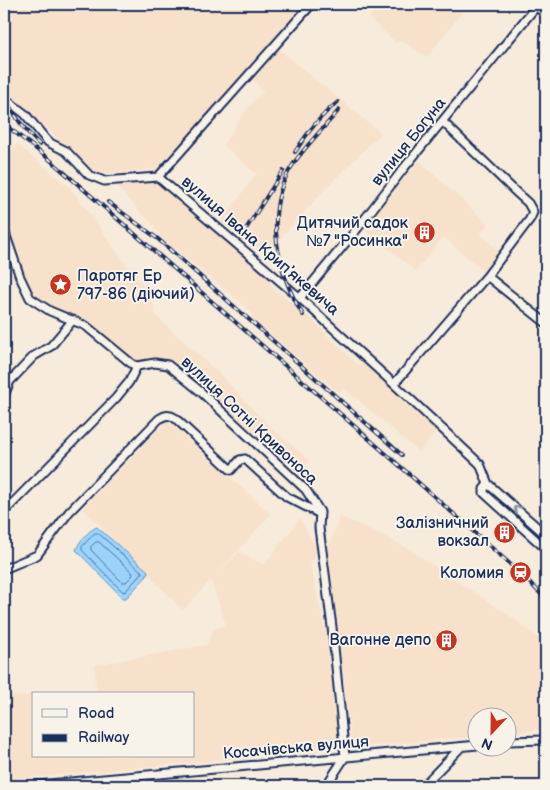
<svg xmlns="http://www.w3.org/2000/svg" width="550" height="790" viewBox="0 0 550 790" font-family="'Balsamiq Sans',sans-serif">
<rect width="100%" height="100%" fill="#f7ebdb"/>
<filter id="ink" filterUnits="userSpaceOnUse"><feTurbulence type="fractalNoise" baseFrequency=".02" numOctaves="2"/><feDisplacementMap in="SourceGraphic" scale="10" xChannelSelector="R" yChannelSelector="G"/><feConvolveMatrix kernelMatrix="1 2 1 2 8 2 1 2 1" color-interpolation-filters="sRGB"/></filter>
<g filter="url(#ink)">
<path fill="#f7e1cb" d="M4 4H310L157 169 98 174 26 110 24 111 4 93Z
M377 4H469L427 57 402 41 396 43 369 18 379 6Z
M278 49 381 133 330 184 283 235 267 257 221 222 256 174 223 145 249 106 263 92 252 77Z
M17 144 70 188 85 207 128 267 150 292 155 315 225 379 264 421 310 461 307 465 309 485 171 363 165 359 133 361 89 322 47 306 30 287 25 275 18 274 4 260V159Z
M419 161 488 224 480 234 498 250 483 271 444 237 416 271 362 228Z
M152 180 186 202 271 277V287L304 312 358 365 365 361 438 429 419 452 344 388 339 392 251 318 254 315 238 300 160 237 159 232 155 229V226L145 217 120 190 118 183 129 182 135 185Z
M167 421 271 514 220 570 239 552 264 565 300 519 318 551 310 565 326 632 338 749 4 780V697L34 695V756H194V694H60L96 691 95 665 207 645 213 629 226 625 211 580 183 610 83 508Z
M340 517 368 528 410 550 516 620 546 644V732L538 730 508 733V718H478L477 736 352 748 328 548Z"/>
<path fill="#9bd4fb" stroke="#6892bc" d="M97 527 148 571 146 577 126 598H122L119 594 76 550C79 541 89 530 97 527Z"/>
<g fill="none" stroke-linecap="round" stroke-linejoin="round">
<path stroke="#4e719d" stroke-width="1" d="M95 533H98L142 572 141 574 125 592 122 591 82 550V547Z
M96 542H99L132 572 133 575 126 582H122L91 550V547Z"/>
<defs>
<path id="minor" d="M536 6 546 15
M4 98 25 114 48 142 66 151 89 175 104 181 158 177 300 298 394 384 480 464 488 484 546 535
M158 177 310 6
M4 230 20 277 30 298 50 311 86 326 132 364 137 366 155 363 168 365 200 391 306 490 320 512 319 528 332 627 345 757
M487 276 546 323
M300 298 357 229 404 168 538 4
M394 384 487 276 530 219 533 212 528 203 518 194 443 122
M4 396 10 381 15 376 34 356 51 346 73 320
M488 484 484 489V493L546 549
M4 512 116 398 129 382 137 366
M4 569 37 555 69 512 159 419C165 415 169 414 175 418L231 470 240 460 245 459 287 497 320 514
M508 741 544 740
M27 786 478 745
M326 786 345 757
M423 786 461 747"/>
</defs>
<use href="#minor" stroke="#1b2f5e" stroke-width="11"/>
<use href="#minor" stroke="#f7f3e8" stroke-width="7"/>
<defs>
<path id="rail" d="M4 96C13 114 25 131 40 145
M4 124 49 159 401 467 520 573 546 599
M295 152C308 132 320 116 338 102
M108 202 158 239 402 455
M244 232 283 171
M303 315C277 273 263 210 292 166 305 146 324 128 339 110"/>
</defs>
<use href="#rail" stroke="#1b2f5e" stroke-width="4"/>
<use href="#rail" stroke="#f7f3e8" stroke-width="2" stroke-dasharray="5.5" stroke-linecap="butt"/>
</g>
<defs><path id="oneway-chevron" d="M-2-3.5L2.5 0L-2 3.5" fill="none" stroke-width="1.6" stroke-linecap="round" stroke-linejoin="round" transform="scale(1.25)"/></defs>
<use stroke="#8991a3" href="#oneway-chevron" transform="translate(517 509) rotate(-139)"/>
</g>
<defs>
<symbol id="building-disc" viewBox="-11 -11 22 22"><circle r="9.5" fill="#c8321e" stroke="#f7f3e8"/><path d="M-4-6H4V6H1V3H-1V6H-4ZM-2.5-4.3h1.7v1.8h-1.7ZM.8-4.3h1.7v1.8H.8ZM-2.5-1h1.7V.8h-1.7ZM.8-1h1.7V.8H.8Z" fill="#fff"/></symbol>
<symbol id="sight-disc" viewBox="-11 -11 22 22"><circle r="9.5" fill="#c8321e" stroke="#f7f3e8"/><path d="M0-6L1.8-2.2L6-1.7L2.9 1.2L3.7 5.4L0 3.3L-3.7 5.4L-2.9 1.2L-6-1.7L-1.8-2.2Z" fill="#fff"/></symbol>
<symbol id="station-disc" viewBox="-11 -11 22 22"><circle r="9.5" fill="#c8321e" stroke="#f7f3e8"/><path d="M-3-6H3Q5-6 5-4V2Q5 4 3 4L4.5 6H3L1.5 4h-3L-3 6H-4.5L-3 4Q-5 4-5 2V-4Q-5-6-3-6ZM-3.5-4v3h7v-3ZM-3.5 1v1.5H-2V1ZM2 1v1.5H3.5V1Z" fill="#fff"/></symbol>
</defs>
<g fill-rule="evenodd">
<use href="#building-disc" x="412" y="220" width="25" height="25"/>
<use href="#sight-disc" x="48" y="272" width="25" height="25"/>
<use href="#building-disc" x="492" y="520" width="25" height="25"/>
<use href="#station-disc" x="508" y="560" width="25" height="25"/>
<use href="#building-disc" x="434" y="628" width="25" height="25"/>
</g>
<g text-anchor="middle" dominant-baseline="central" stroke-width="4" stroke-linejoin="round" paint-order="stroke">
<g font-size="16" fill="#1b2f5e" stroke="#f7f3e8">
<text transform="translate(409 142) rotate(-51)">вулиця Богуна</text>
<text transform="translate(260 246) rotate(41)">вулиця Івана Крипʼякевича</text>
<text transform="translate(249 421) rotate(43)">вулиця Сотні Кривоноса</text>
<text transform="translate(296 748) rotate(-5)">Косачівська вулиця</text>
</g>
<g font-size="16" fill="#1b2f5e" stroke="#f7f3e8" text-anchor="end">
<text x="408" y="223">Дитячий садок<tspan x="408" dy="18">№7 "Росинка"</tspan></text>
<text x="77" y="276" text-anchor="start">Паротяг Ер<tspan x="77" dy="18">797-86 (діючий)</tspan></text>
<text x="489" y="523">Залізничний<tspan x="489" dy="18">вокзал</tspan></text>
<text x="504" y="573">Коломия</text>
<text x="431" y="640">Вагонне депо</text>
</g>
</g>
<rect width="550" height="790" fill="none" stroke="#f7f3e8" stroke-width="20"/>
<rect x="10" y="10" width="530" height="770" fill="none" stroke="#1b2f5e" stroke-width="2" filter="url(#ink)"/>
<rect x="32" y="692" width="162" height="65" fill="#f7f3e8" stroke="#9fa5b1"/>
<rect x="42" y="709" width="25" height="8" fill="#f7f3e8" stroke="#9fa5b1"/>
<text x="78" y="718" font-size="15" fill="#1b2f5e">Road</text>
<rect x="42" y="734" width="25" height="8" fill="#1b2f5e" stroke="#9fa5b1"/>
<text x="78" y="742" font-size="15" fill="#1b2f5e">Railway</text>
<g transform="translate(492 732) rotate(202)"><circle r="24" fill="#f7f3e8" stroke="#9fa5b1"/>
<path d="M0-4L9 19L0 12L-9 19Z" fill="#c8321e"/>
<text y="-8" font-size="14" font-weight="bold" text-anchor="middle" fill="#1b2f5e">N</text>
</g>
</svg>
